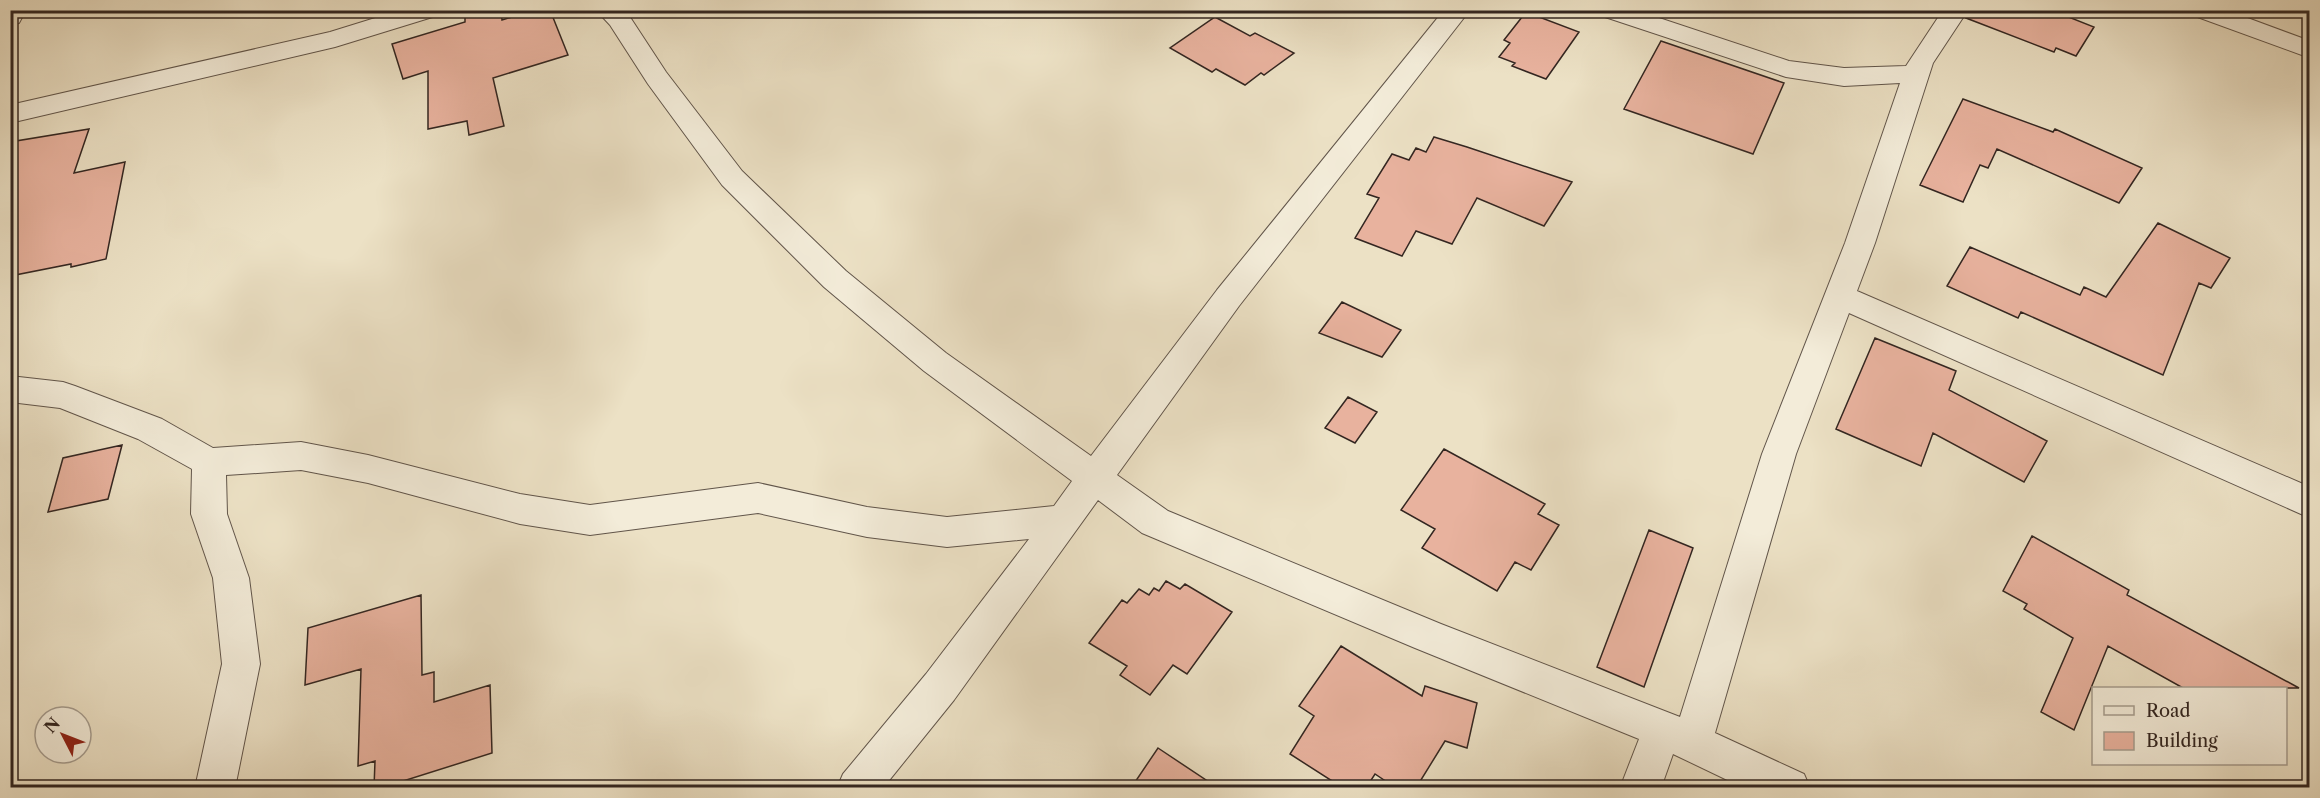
<svg xmlns="http://www.w3.org/2000/svg" width="2320" height="798" viewBox="0 0 2320 798" font-family="'Libre Caslon Text',serif">
<rect width="100%" height="100%" fill="#ece1c5"/>
<filter id="stains"><feTurbulence type="fractalNoise" baseFrequency=".00333" numOctaves="4"/><feColorMatrix values="0 0 0 0 .2 0 0 0 0 .09 0 0 0 0 .02 0 0 0 .5 -.17"/></filter>
<radialGradient id="worn" r=".72"><stop offset=".6" stop-color="#630" stop-opacity="0"/><stop offset="1" stop-color="#630" stop-opacity=".3"/></radialGradient>
<path fill="#e8b29e" stroke="#332621" stroke-width="1.5" d="M492 10H501L502 20 535 10H550L568 55 493 78 504 126 469 135 467 121 428 129V71L403 79 392 44 465 22V17Z
M1970 10H2051L2094 27 2076 56 2056 48 2054 52 1966 18Z
M1526 12 1579 32 1546 79 1512 66 1515 63 1499 57 1510 43 1504 40Z
M1215 17 1250 36 1255 33 1294 53 1264 75 1261 73 1245 85 1216 69 1212 72 1170 48Z
M1661 41 1784 83 1753 154 1624 109Z
M1963 99 2053 132 2055 129 2142 168 2119 203 1997 149 1988 168 1980 165 1963 202 1920 185Z
M89 129 74 173 125 162 106 259 71 267V264L10 276V142Z
M1434 137 1467 147 1572 182 1544 226 1477 198 1452 244 1416 231 1402 256 1355 238 1379 198 1367 194 1392 154 1409 160 1416 148 1426 152Z
M2158 223 2230 258 2211 288 2199 283 2163 375 2021 312 2018 318 1947 286 1970 247 2080 295 2084 287 2106 297Z
M1342 302 1401 330 1382 357 1319 333Z
M1875 338 1956 371 1949 390 2047 441 2024 482 1933 433 1921 466 1836 429Z
M1348 397 1377 412 1355 443 1325 428Z
M122 445 108 499 48 512 63 458Z
M1444 449 1545 504 1538 514 1559 525 1531 570 1515 562 1497 591 1422 548 1435 529 1401 510Z
M1649 530 1693 548 1644 687 1597 667Z
M2032 536 2129 590 2127 595 2299 688H2183L2108 646 2074 730 2041 712 2073 638 2024 609 2027 604 2003 591Z
M1166 581 1180 589 1185 584 1232 612 1187 674 1173 665 1150 695 1120 675 1127 666 1089 643 1122 600 1127 603 1139 589 1149 595 1154 588 1159 591Z
M421 595 422 675 434 672V702L490 685 492 753 381 788H374L375 761 358 766 361 669 305 685 308 628Z
M1341 646 1422 696 1425 686 1477 703 1467 748 1445 741 1416 788H1396L1375 774 1366 788H1343L1290 754 1314 716 1299 706Z
M1158 748 1218 788H1131Z"/>
<g fill="none" stroke-linecap="round" stroke-linejoin="round">
<defs>
<path id="street" d="M10 10H26L19 23 10 25Z
M401 10H442L439 15 335 47 10 123V105L330 32Z
M596 10H624L628 14 666 72 742 171 846 271 946 353 1091 456 1217 290 1444 10H1470L1239 306 1117 475 1168 511 1441 624 1680 717 1762 454 1845 243 1900 83 1844 86 1786 77 1599 15 1596 10H1635L1789 61 1844 68 1906 66 1943 10H1968L1933 63 1875 243 1857 291 2310 487V518L1849 313 1796 454 1715 733 1804 774 1810 788H1744L1673 754 1661 788H1620L1639 739 1415 648 1142 533 1098 500 954 700 883 788H837L843 774 926 674 1029 539 947 547 867 537 758 513 590 535 520 524 368 483 301 470 226 475 227 514 249 578 260 664 235 788H195L222 664 213 578 191 514 192 469 138 439 60 408 10 402V376L63 382 75 386 162 419 213 448 301 442 368 455 520 494 590 505 758 483 867 507 947 517 1054 506 1072 481 924 371 824 287 722 185 648 84 610 25Z
M2189 10H2226L2310 41V58L2192 15Z"/>
</defs>
<use href="#street" stroke="#61554a" stroke-width="2"/>
<use href="#street" fill="#f3ecd9" fill-rule="evenodd"/>
</g>
<rect width="2320" height="798" fill="none" stroke="#ece1c5" stroke-width="36"/>
<rect x="12" y="12" width="2296" height="774" fill="none" stroke="#332621" stroke-width="3"/>
<rect x="18" y="18" width="2284" height="762" fill="none" stroke="#332621" stroke-width="1.5"/>
<rect x="2092" y="687" width="195" height="78" fill="#f3ecd9" stroke="#a69d8f" stroke-width="1.5"/>
<rect x="2104" y="706" width="30" height="9" fill="#f3ecd9" stroke="#a69d8f" stroke-width="1.5"/>
<text x="2146" y="717" font-size="18" fill="#332621">Road</text>
<rect x="2104" y="732" width="30" height="18" fill="#e8b29e" stroke="#a69d8f" stroke-width="1.5"/>
<text x="2146" y="747" font-size="18" fill="#332621">Building</text>
<g transform="translate(63 735) rotate(312)"><circle r="28" fill="#f3ecd9" stroke="#a69d8f" stroke-width="1.5"/>
<path d="M0-4.5L10 22L0 15L-10 22Z" fill="#8f2418"/>
<text y="-9" font-size="16" font-weight="bold" text-anchor="middle" fill="#332621">N</text>
</g>
<rect width="100%" height="100%" filter="url(#stains)"/>
<rect width="100%" height="100%" fill="url(#worn)"/>
</svg>
